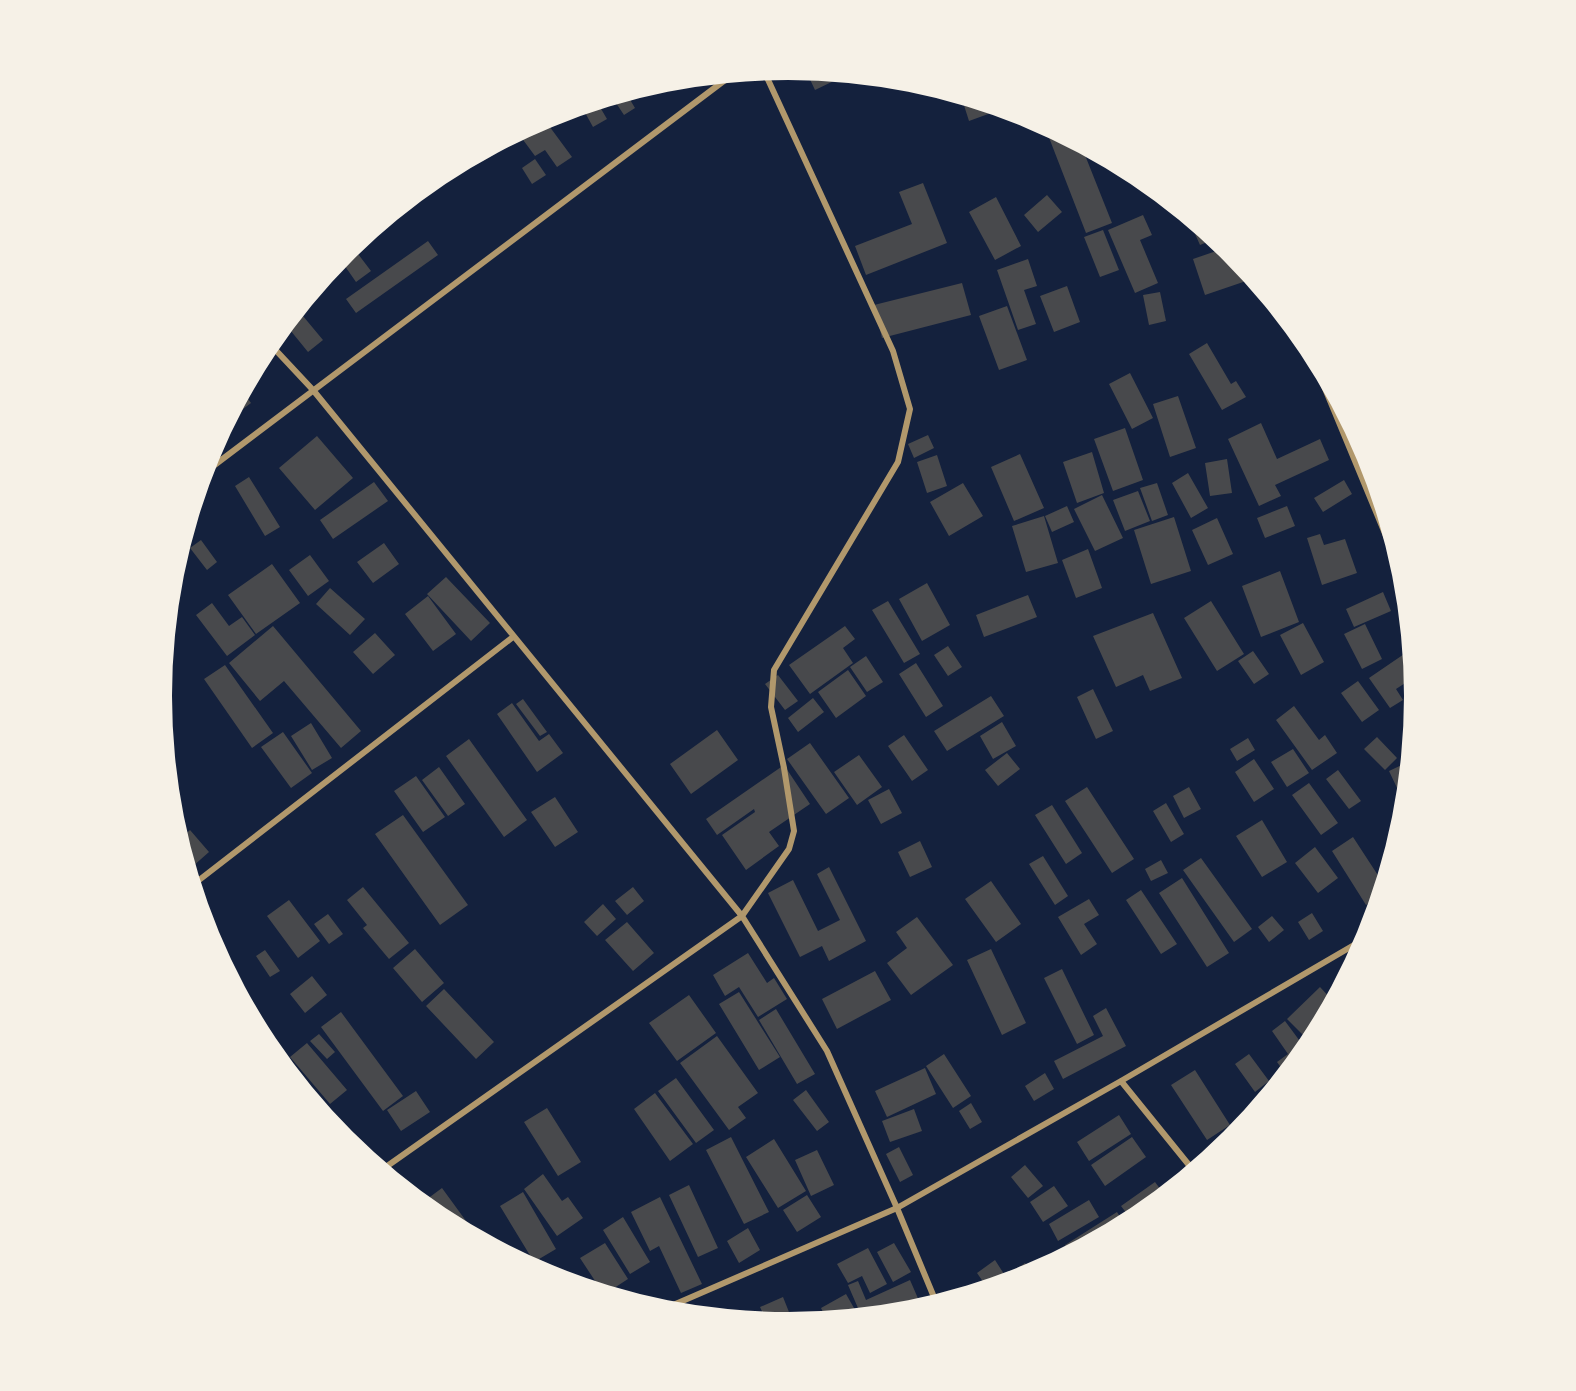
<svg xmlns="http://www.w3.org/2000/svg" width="1576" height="1391" viewBox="0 0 1576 1391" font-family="Signika,sans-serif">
<rect width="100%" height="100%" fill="#14213d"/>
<path fill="#48494c" d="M806 71 838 74 840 78 815 90Z
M626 93 635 108 624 115 612 97Z
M961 96 988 105 991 113 969 121Z
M597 102 607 119 593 127 583 109Z
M544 119 572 157 557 167 545 150 535 156 518 133Z
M1055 131 1081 145 1112 223 1086 233 1048 135Z
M535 159 546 175 532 184 522 168Z
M923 183 947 243 866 275 855 246 912 224 899 192Z
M1047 195 1062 212 1038 232 1024 215Z
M996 197 1021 246 995 260 969 212Z
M1143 215 1152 235 1140 240 1158 283 1135 293 1108 230Z
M1197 225 1215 239 1200 245 1192 227Z
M1103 230 1119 270 1100 277 1084 237Z
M428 241 438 255 356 313 346 299Z
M352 246 371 271 356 282 340 259Z
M1225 248 1252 279 1205 295 1193 259Z
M1028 259 1037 286 1024 290 1036 324 1018 330 997 270Z
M962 283 971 315 882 338 874 305Z
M1067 286 1080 322 1054 332 1040 296Z
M1160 292 1166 321 1149 325 1143 295Z
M1007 306 1027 360 999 370 979 316Z
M298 310 323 340 308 352 286 325Z
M1207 343 1231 384 1236 381 1246 397 1222 410 1189 354Z
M1130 373 1153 418 1132 429 1109 384Z
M243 392 251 403 231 418 230 416Z
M1178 396 1196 448 1170 457 1153 404Z
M1261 423 1277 459 1320 439 1329 460 1275 485 1281 496 1259 506 1228 439Z
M1125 428 1143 480 1113 491 1094 439Z
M928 435 934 448 914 458 908 444Z
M317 436 353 478 315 510 279 468Z
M1092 452 1104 493 1077 503 1063 462Z
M1020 454 1044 508 1014 521 991 467Z
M937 455 947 486 927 493 917 462Z
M1227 459 1232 493 1210 496 1205 463Z
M1188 473 1208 508 1191 518 1172 483Z
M249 477 280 527 265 536 235 486Z
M1344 480 1352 494 1323 512 1314 498Z
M374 482 388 501 333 539 320 520Z
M963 483 983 516 949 536 930 502Z
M1157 483 1168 515 1152 521 1140 488Z
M1138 491 1150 521 1125 531 1113 500Z
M1102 495 1123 538 1095 551 1074 509Z
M1067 506 1074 522 1052 532 1045 516Z
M1287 506 1295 526 1265 538 1257 518Z
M1044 516 1058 563 1026 572 1012 526Z
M1174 517 1191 571 1151 584 1134 530Z
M1217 518 1233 554 1208 565 1192 530Z
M1320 534 1324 545 1345 539 1357 573 1322 585 1307 538Z
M201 540 217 562 207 570 190 548Z
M384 543 399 564 373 583 357 562Z
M1088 549 1102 588 1076 598 1062 560Z
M310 555 329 581 308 596 289 570Z
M272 564 300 603 256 634 228 595Z
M1280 571 1299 622 1261 637 1242 586Z
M446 577 490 623 471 641 427 594Z
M927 583 950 625 922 641 899 599Z
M330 588 365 619 350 635 316 604Z
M1383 592 1391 611 1354 627 1346 609Z
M1028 595 1037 617 984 637 976 615Z
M428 596 456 634 433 651 405 614Z
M888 601 920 654 904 663 872 610Z
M1211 601 1244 654 1217 671 1184 618Z
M212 603 229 626 242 617 255 635 227 656 196 615Z
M1153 613 1182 678 1150 691 1143 675 1116 687 1093 636Z
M1303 623 1324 662 1301 675 1280 635Z
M1365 624 1382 659 1362 669 1344 634Z
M273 626 361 731 341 748 284 681 260 701 229 663Z
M845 626 855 639 843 648 853 663 810 694 789 665Z
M375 633 395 655 373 674 353 652Z
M948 646 962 667 948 676 934 655Z
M1410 650 1413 678 1396 689 1403 700 1390 708 1369 678Z
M1253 651 1269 674 1254 684 1238 661Z
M866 656 883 682 867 692 850 667Z
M916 663 943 706 926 717 899 674Z
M225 665 273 733 252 748 204 679Z
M848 670 866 696 836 718 818 692Z
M778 675 798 701 785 710 765 684Z
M1358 681 1379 710 1362 722 1341 693Z
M1093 689 1113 731 1096 739 1077 697Z
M991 696 1004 716 947 751 934 731Z
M813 698 824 712 798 732 788 718Z
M523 699 547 732 540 736 516 704Z
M512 703 539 741 549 734 563 753 537 772 497 714Z
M1294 706 1319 740 1325 735 1337 753 1312 770 1276 720Z
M1002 722 1016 746 993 759 980 736Z
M311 723 332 758 312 770 291 736Z
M717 730 738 760 691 794 670 764Z
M283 732 312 773 291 788 261 747Z
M904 735 928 770 912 781 888 746Z
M1377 737 1397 758 1385 770 1364 749Z
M1248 738 1255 750 1237 761 1230 749Z
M469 739 527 820 504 837 446 756Z
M810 743 849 798 826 814 787 759Z
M1293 749 1309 773 1287 787 1271 762Z
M1007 753 1020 769 998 786 985 770Z
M859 755 882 787 857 805 834 772Z
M1254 759 1274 789 1254 802 1235 772Z
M1408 762 1406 787 1398 790 1389 771Z
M784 765 810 804 769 832 779 846 746 870 722 835 755 812 754 809 717 835 706 819Z
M439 767 465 804 448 816 422 780Z
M1338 770 1361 801 1349 809 1326 779Z
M416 776 445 817 423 832 394 791Z
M1309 783 1338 823 1321 835 1292 795Z
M1087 787 1134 859 1112 873 1065 801Z
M1189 787 1201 809 1184 818 1173 796Z
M889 789 902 813 881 824 868 800Z
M555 797 578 832 555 847 531 812Z
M1166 803 1184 834 1171 842 1153 811Z
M1052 805 1082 853 1066 864 1035 815Z
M172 806 185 825 177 830 173 817Z
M403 815 468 905 440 925 375 834Z
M1262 820 1287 862 1262 877 1236 836Z
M190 830 209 852 192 867 187 862 180 839Z
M1353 837 1383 883 1378 897 1366 905 1332 851Z
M920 841 932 867 910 877 898 852Z
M1315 847 1338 878 1318 893 1295 863Z
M1043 856 1068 896 1055 905 1029 864Z
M1201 858 1252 929 1234 942 1183 870Z
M1161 860 1168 873 1151 881 1145 869Z
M829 867 866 941 829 961 822 946 800 957 768 893 793 880 818 931 840 920 817 874Z
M1182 878 1229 953 1207 967 1159 893Z
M991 881 1021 924 996 942 965 899Z
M363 887 409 943 389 959 363 928 367 925 347 900Z
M633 887 644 901 627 915 615 901Z
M1141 890 1177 944 1161 954 1126 900Z
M1089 899 1099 915 1084 924 1097 944 1081 955 1058 917Z
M289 900 320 941 298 958 267 916Z
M603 904 616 919 597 936 584 922Z
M1312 913 1323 931 1309 940 1298 922Z
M328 914 343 934 329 944 314 924Z
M1272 916 1284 930 1269 942 1258 927Z
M917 917 953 965 911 995 887 963 907 948 896 932Z
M627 922 654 953 633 971 605 940Z
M415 949 444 983 422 1002 393 968Z
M991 949 1026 1023 1002 1035 967 960Z
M265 950 280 971 270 977 256 956Z
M748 953 767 983 774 978 787 999 758 1017 739 987 725 996 713 975Z
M1062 969 1094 1035 1077 1044 1044 978Z
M875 971 891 1000 837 1029 822 999Z
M312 976 327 995 305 1013 290 994Z
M1320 987 1332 1000 1324 1014 1316 1023 1319 1025 1310 1042 1287 1019Z
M444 989 494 1042 476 1059 426 1006Z
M739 992 780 1057 759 1070 719 1004Z
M689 995 716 1033 677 1061 649 1023Z
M1106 1008 1126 1046 1063 1079 1054 1061 1103 1036 1093 1016Z
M776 1009 815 1074 797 1084 759 1020Z
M341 1012 403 1096 383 1111 321 1027Z
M1285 1021 1305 1048 1285 1073 1277 1062 1288 1054 1272 1031Z
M319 1034 335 1052 327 1059 310 1041Z
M717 1036 758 1093 738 1107 746 1118 729 1130 680 1063Z
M307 1043 347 1090 330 1104 290 1057Z
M944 1054 971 1096 953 1108 926 1066Z
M1249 1054 1269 1081 1255 1092 1235 1064Z
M925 1068 936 1094 887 1117 875 1091Z
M1195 1070 1230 1125 1207 1140 1171 1085Z
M1045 1073 1054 1089 1034 1101 1025 1086Z
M676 1078 714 1130 696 1143 658 1091Z
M806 1090 829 1122 817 1131 793 1100Z
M416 1091 430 1112 401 1131 387 1110Z
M655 1093 693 1144 670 1161 634 1109Z
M971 1103 982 1122 970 1129 959 1111Z
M547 1108 581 1162 558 1176 524 1122Z
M914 1109 922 1131 890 1142 882 1121Z
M1119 1115 1131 1134 1089 1161 1077 1142Z
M731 1137 769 1212 744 1224 706 1150Z
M1132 1137 1146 1157 1105 1186 1091 1165Z
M774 1139 806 1191 778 1208 746 1157Z
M899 1147 913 1175 900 1182 886 1154Z
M817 1150 834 1185 811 1196 795 1160Z
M1025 1165 1043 1186 1028 1198 1011 1177Z
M543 1174 562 1201 568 1197 583 1218 557 1236 524 1189Z
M1155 1182 1164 1194 1131 1219 1121 1206Z
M689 1185 718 1248 698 1257 669 1195Z
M1054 1186 1068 1206 1043 1222 1030 1202Z
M442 1188 477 1236 440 1216 423 1202Z
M523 1192 556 1249 534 1262 500 1206Z
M807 1195 821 1217 797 1232 783 1210Z
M660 1197 702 1284 681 1293 659 1246 650 1251 631 1212Z
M1089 1200 1099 1217 1058 1241 1049 1224Z
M1117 1212 1124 1223 1069 1252 1065 1245Z
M623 1217 650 1262 630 1274 603 1230Z
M748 1228 760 1250 739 1263 727 1241Z
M605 1243 628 1279 608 1292 601 1290 580 1258Z
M894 1243 911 1272 893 1282 877 1252Z
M868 1248 887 1284 870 1293 862 1276 848 1283 837 1264Z
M995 1260 1004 1274 986 1286 977 1273Z
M1025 1263 1032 1272 998 1283Z
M910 1280 920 1303 905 1311 861 1315 848 1285 858 1281 866 1300Z
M846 1294 858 1315 826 1318 821 1308Z
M783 1297 793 1322 766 1320 760 1307Z"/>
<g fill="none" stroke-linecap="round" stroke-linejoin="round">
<path stroke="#b1986c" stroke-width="6" d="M270 344 313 390 742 916 827 1051 897 1208 936 1302
M1307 345 1403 577
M204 473 733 74
M194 884 513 637
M1121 1081 1193 1170
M383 1169 742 916 789 849 794 831 784 768 771 707 774 670 898 462 910 409 893 351 764 71
M664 1309 897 1208 1121 1081 1366 938"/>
</g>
<path d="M0 0H1576V1391H0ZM172 696a616 616 0 1 1 1232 0a616 616 0 1 1-1232 0Z" fill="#f6f1e7" fill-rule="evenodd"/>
</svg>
